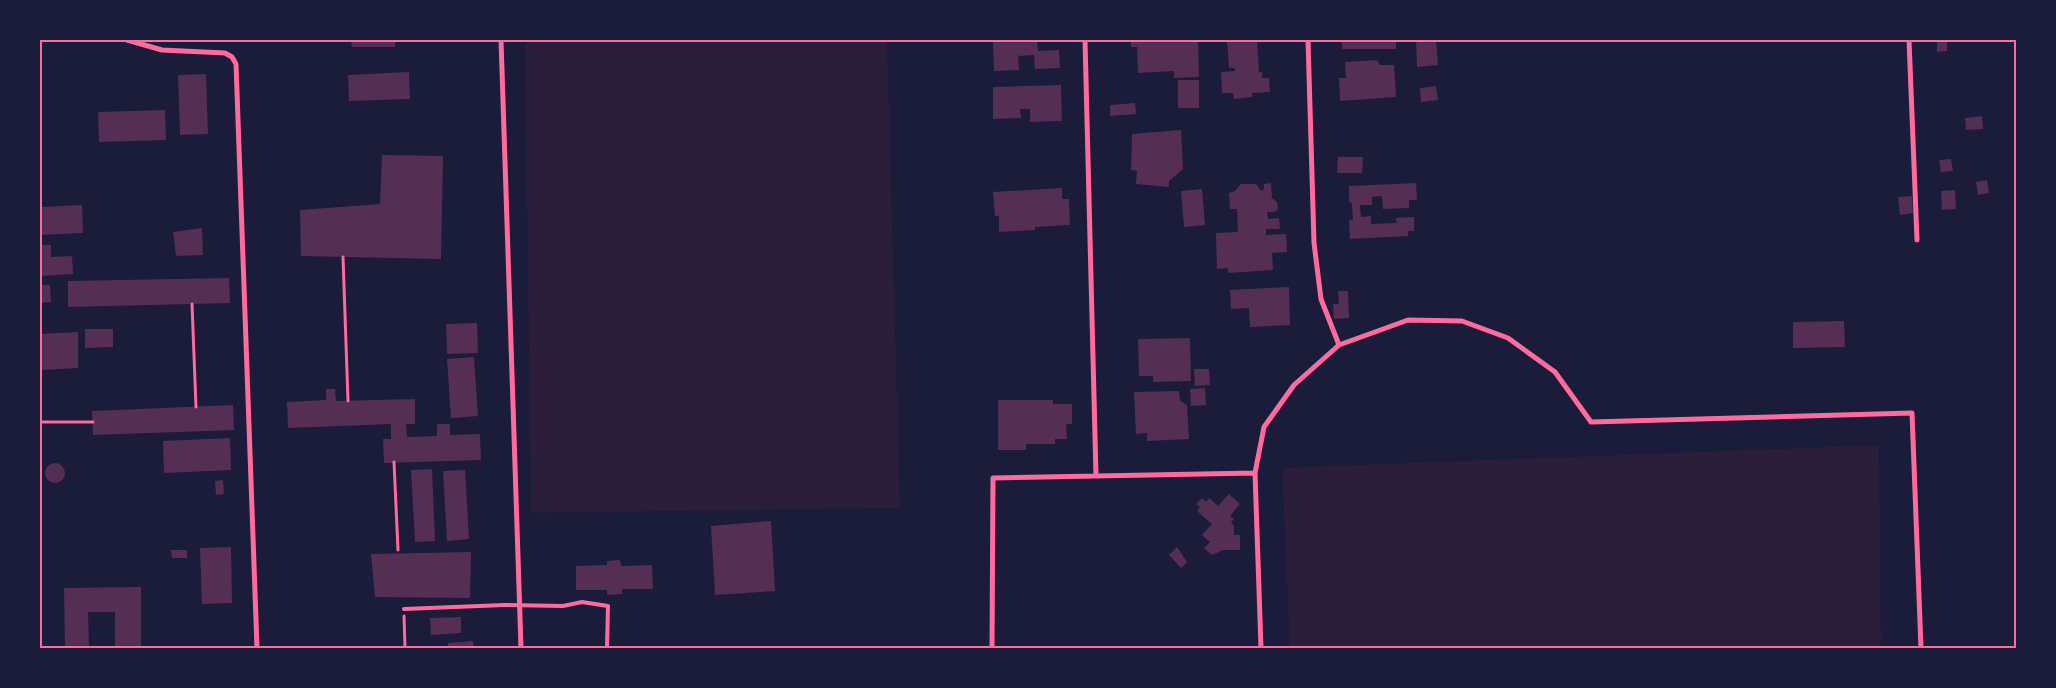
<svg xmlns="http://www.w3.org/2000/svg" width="2056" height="688" viewBox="0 0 2056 688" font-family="'IBM Plex Sans',sans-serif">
<rect width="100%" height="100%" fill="#1b1b3a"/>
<path fill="#2a1e3b" d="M525 40H887L900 508 531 513Z
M1879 445 1881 648H1290L1282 468Z"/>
<path fill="#542f53" d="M351 40H396L395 47H352Z
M993 40H1037L1038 51 1059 50 1060 68 1035 69 1034 55 1018 56 1019 70 994 71Z
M1131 40H1198L1199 77 1174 78V71L1138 73 1137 47H1131Z
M1227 40H1257L1259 72H1262V78H1269L1270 92 1252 93V97L1234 99 1233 93H1222L1221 72 1235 71V68H1229Z
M1342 40H1396V49H1342Z
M1416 40H1436L1438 65 1417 67Z
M1937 42H1947V51L1937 52Z
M1377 60 1380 65H1394L1396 97 1340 101 1339 78H1346L1345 62Z
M409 72 410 99 349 101 348 75Z
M206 74 208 134 180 135 178 75Z
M1178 80H1199V108H1178Z
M1061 85 1062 121 1030 122V109H1020L1021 118 993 119V87Z
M1436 86 1438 100 1421 102 1420 88Z
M1135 103 1136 114 1110 116V105Z
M165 110 166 140 99 142 98 112Z
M1982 116 1983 129 1966 130 1965 118Z
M1181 130 1183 169 1169 181V187L1136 184 1137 171 1131 170 1132 134Z
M382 155 443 156 441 259 301 256 300 210 380 204Z
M1338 157H1363L1362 173H1337Z
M1951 159 1953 171 1941 172 1939 160Z
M1987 180 1989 193 1978 195 1976 182Z
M1271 183 1272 198 1277 202 1278 209 1275 212H1267L1268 219 1279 218 1280 229H1266V235L1286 234 1287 252 1272 253 1273 270 1228 273V268L1217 269 1216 233 1238 232 1237 209H1230L1229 193 1235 191 1241 184H1256L1261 191 1264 189V184Z
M1416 183 1417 200H1409V208L1383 209 1382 196 1372 197V205H1360L1361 217 1371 216V224L1397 223 1396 218 1414 217V231H1408V236L1350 239 1349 220H1353L1352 203 1349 202V186Z
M1062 188V199H1069L1070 225 1035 227V230L999 232V216H995L993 192Z
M1202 189 1205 225 1184 227 1181 191Z
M1955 190 1956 209 1942 210 1941 191Z
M1912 196 1913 213 1900 215 1898 197Z
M82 205 83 233 40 235V207Z
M202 228 203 255 176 256 173 232Z
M40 245H51V257L72 256 73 274 40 276Z
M229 278 230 303 68 307V281Z
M40 285H50L51 302 40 303Z
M1289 287 1290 325 1250 327 1249 308 1231 309 1230 290Z
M1338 291H1348L1349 318 1334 319 1333 304H1339Z
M1844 321 1845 347 1793 348V322Z
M477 323 478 353 447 354 446 324Z
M85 329H113V347L85 348Z
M78 332V368L40 370V334Z
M1190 338 1191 381 1153 382V376H1139L1138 339Z
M474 357 478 416 451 418 447 359Z
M1194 369H1209L1210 385 1195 386Z
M1205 388 1206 405 1191 406 1190 389Z
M326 389H335L336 401 415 399V424H406L407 437 437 436V424H450V435L480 434 481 460 384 463 383 439H391V424L288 428 287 402 326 400Z
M1179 391 1180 401 1187 405 1189 439 1147 441V433L1136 434 1134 392Z
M998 400H1053V404H1072V424H1066L1067 439H1055V444H1026V450H998Z
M233 405 234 430 93 435 92 411Z
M230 438 231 470 164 473 163 441Z
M45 473a10 10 0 1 1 20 0a10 10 0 1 1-20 0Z
M432 469 435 541 415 542 411 470Z
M465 470 469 539 447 541 443 471Z
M223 480 224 494 216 495 215 481Z
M1229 494 1240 504 1230 516 1234 519 1231 522 1234 526V535H1240V550H1223L1212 555 1204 548 1210 542 1202 535 1212 524 1197 511 1200 507 1196 504 1202 498 1206 502 1209 498 1218 506Z
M771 521 775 591 715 595 711 526Z
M231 547 232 603 202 604 200 548Z
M1177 547 1187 562 1181 568 1169 555Z
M171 550H187V558H172Z
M471 552 470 598 375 597 371 554Z
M620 560 621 566 652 565 653 589H622V594L607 595V590H576V566L607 565V561Z
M141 587V648H115V612H88L89 648H65L64 588Z
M461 617V633L431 635 430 618Z
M473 641 474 648H448V643Z"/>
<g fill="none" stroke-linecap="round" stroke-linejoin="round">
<path stroke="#ff6b9d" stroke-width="3" d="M343 257 348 401
M192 304 196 407
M40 422H93
M394 462 398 550
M404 616 405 648"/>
<path stroke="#ff6b9d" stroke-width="4" d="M404 609 504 605 563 606 582 602 608 606 607 648"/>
<path stroke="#ff6b9d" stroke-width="5" d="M127 40 162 50 225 53 232 57 236 64 257 648
M501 40 521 648
M1085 40 1096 476
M1308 40 1314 243 1321 299 1339 345
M1909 40 1917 240
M992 648 993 478 1255 473
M1261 648 1255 473 1264 427 1294 385 1339 345 1408 320 1462 321 1508 338 1555 372 1591 422 1912 413 1921 648"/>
</g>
<rect width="2056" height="688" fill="none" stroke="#1b1b3a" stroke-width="82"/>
<rect x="41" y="41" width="1974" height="606" fill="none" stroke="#ff6b9d" stroke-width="2"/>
</svg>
